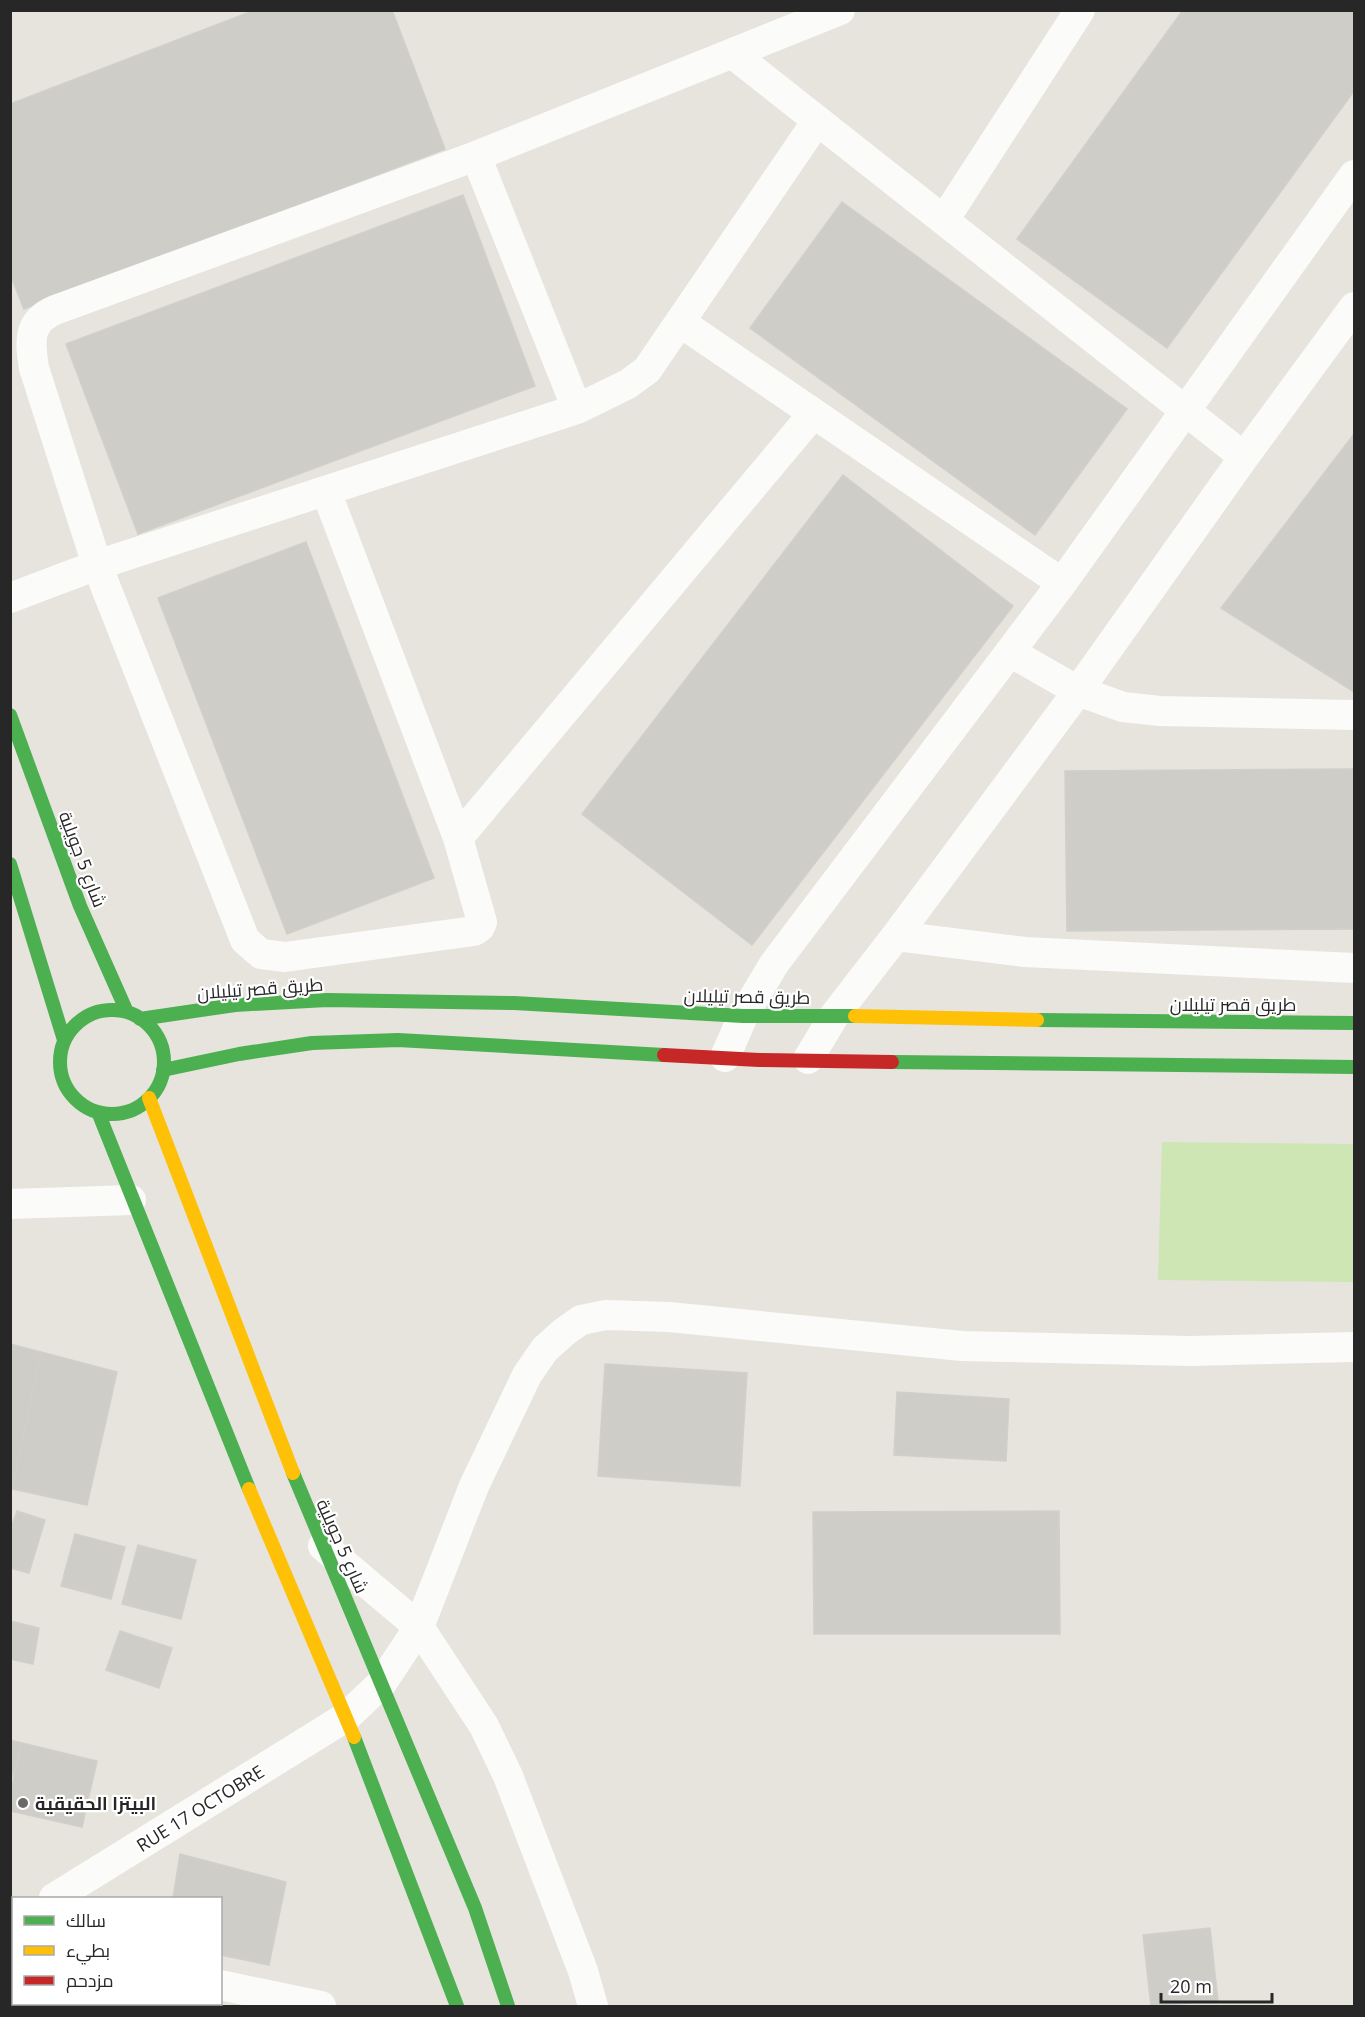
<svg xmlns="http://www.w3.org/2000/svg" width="1365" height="2017" viewBox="0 0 1365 2017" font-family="'Open Sans',Cairo,sans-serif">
<rect width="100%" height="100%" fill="#e6e4dd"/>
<path fill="#cde6b3" d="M1162 1142 1354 1144V1282L1158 1280Z"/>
<path fill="#cfcdc8" stroke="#d1cfc9" stroke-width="1.5" d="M255 10H392L445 149 24 309 10 274V104Z
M1183 10H1354V91L1167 348 1017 239Z
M463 195 535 386 138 534 66 344Z
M842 202 1127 409 1035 535 750 328Z
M1354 434V692L1221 608Z
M843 475 1013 606 752 945 582 814Z
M306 542 434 878 287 934 158 598Z
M1354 769V929L1067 931 1065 771Z
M10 1344 41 1352 12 1489H10Z
M41 1352 117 1372 87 1505 12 1489Z
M605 1364 747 1373 740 1486 598 1476Z
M897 1392 1009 1399 1006 1461 894 1455Z
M17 1511 45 1520 29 1573 10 1568V1531Z
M1059 1511 1060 1634H814L813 1512Z
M75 1534 125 1547 111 1599 61 1586Z
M138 1545 196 1560 181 1619 122 1604Z
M10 1621 39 1628 33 1664 10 1659Z
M120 1631 172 1648 159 1688 106 1670Z
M10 1740 22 1743 10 1784Z
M22 1743 97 1761 82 1827 10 1811V1794Z
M180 1854 286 1882 269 1965 220 1955V1898H173Z
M1210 1928 1218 2001 1151 2006 1143 1935Z"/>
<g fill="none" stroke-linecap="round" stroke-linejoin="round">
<path stroke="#fbfbfa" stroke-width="30" d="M733 54 1244 457
M476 156 577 409
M944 220 1080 10
M680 322 1062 583
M326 491 458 838 482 922 480 927 474 931 285 957 261 954 245 940 97 565 34 368C30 342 27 322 55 310L476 156 840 10
M10 598 97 565 577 409 628 384 647 370 817 121
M1010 652 1078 691 1123 707 1160 711 1354 715
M458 838 813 414
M896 936 1025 952 1354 968
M725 1057 743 1016 774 964 1062 583 1354 175
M808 1059 834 1016 896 936 1078 691 1244 457 1354 307
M10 1204 131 1200
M323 1546 419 1627 484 1726 508 1776 583 1971 593 2006
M54 1898 346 1717 382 1683 419 1627 474 1486 527 1375 545 1349 564 1332 581 1320 606 1315 669 1317 962 1346 1190 1351 1354 1347
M10 1926 14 1924
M220 1985 321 2006"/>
<path stroke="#4caf50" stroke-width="14" d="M10 715 80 906 127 1012
M10 864 64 1040
M60 1062a52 52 0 1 1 104 0a52 52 0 1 1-104 0Z
M140 1019 235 1005 327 1000 514 1003 743 1016H855
M1037 1020 1354 1023
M892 1062 1354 1067
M163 1070 239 1054 312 1043 398 1040 664 1055
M98 1112 249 1489
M293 1473 475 1908 508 2006
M354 1737 457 2006"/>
<path stroke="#ffc107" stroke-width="14" d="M855 1016 1037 1020
M149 1098 293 1473
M249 1489 354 1737"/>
<path stroke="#c62828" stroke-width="14" d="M664 1055 759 1060 892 1062"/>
</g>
<circle fill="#6a6967" stroke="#fff" stroke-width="2" cx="23" cy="1803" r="6"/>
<g text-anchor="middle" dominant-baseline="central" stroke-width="4.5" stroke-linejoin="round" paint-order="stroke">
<g font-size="18" fill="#272727" stroke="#fff">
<text transform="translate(83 859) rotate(69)">شارع 5 جويلية</text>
<text transform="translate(260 988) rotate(-4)">طريق قصر تيليلان</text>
<text transform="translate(747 996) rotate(1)">طريق قصر تيليلان</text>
<text x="1233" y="1004">طريق قصر تيليلان</text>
<text transform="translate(343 1546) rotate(66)">شارع 5 جويلية</text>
<text transform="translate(200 1808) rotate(-32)">RUE 17 OCTOBRE</text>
</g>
<g font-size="18" font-weight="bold" fill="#272727" stroke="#fff" text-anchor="start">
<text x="35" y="1803">البيتزا الحقيقية</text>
</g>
</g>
<rect width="1365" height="2017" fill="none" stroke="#272727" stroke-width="24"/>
<rect x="12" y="1897" width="210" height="108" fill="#ffffff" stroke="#a9a9a9" stroke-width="1.5"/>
<rect x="24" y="1916" width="30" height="9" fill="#4caf50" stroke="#a9a9a9" stroke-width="1.5"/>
<text x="66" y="1927" font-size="18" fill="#272727">سالك</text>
<rect x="24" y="1946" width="30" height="9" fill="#ffc107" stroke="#a9a9a9" stroke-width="1.5"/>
<text x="66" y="1957" font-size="18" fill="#272727">بطيء</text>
<rect x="24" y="1976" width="30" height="9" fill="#c62828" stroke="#a9a9a9" stroke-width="1.5"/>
<text x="66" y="1987" font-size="18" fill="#272727">مزدحم</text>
<path d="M1161 1993v9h111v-9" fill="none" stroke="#272727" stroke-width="3"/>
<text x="1170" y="1993" font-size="18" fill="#272727" stroke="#ffffff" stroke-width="4.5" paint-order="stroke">20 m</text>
</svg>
